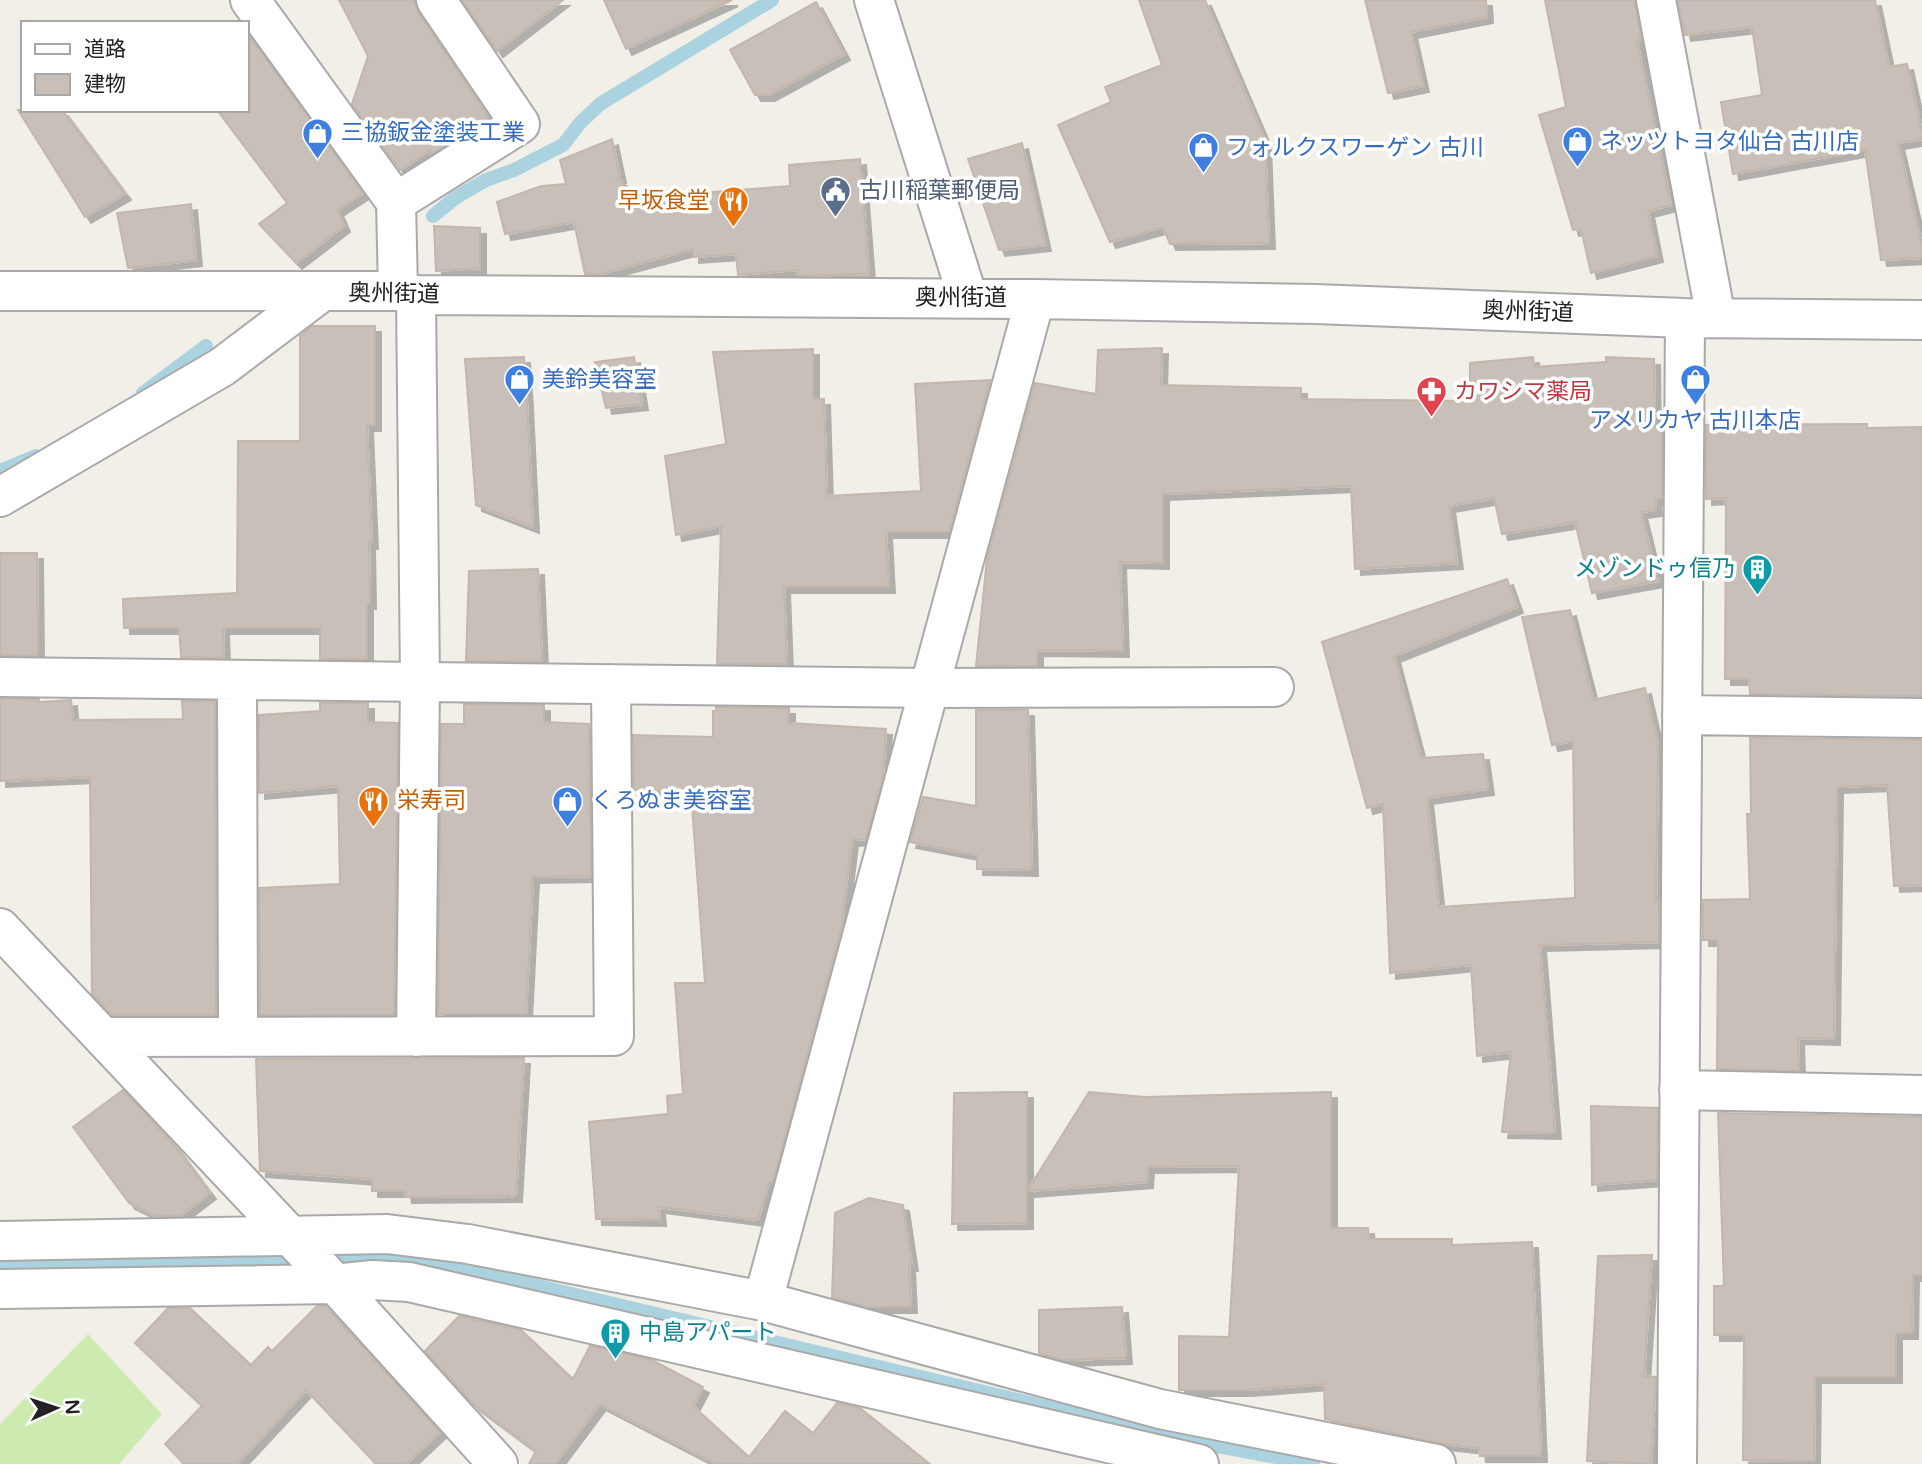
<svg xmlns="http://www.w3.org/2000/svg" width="1922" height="1464" viewBox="0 0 1922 1464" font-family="'Varela Round','Noto Sans JP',sans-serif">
<defs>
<filter id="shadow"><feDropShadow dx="6" dy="6" stdDeviation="0" flood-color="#0004"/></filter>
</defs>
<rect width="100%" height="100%" fill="#f2efe9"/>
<path fill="#cdebb0" d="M88 1334 162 1414 119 1464H0V1424Z"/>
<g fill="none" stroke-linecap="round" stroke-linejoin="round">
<path stroke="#aad3df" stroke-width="14" d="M433 216 455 198 486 180 514 170 563 145 580 123 600 104 772 0
M143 393 206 346
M0 471 36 456
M0 1266 369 1261 445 1264 1186 1440 1313 1464"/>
</g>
<path fill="#c7bfb8" stroke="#c4b6ab" stroke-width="2" filter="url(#shadow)" d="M339 0H414L418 12 489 118 430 155V150L400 170 352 104 368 56Z
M462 0H563L497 51Z
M604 0H732L626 49Z
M1139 0H1205L1265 140 1269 243 1170 244 1163 227 1110 242 1058 125 1111 102 1105 87 1162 65Z
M1365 0H1486L1487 17 1411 32 1423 86 1388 93Z
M1545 0H1635L1641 40 1637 41 1671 205 1648 211 1657 256 1591 273 1581 229 1573 230 1539 115 1566 107Z
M1678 0H1875L1889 67 1907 64 1922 132V139L1898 143 1922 245V258L1881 260 1865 150 1733 174 1721 102 1762 95 1752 27 1685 35Z
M816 2 844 54 769 95H755L730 50Z
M247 33 363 193 337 210 344 226 296 263 259 224 287 203 217 110H247Z
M18 110H62L125 194 85 217Z
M612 139 620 177 616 180H621L624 195 649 192V197L790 186 789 165 860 159 869 274 797 276V270L738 275 736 254 693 257V249L600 274H585L574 222 505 234 497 202 541 186 566 184 560 160Z
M1022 143 1045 245 999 250 968 159Z
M191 204 196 260 128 268 117 213Z
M434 226 480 228V268L436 271Z
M312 326H375V425H367L372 543H369L370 603H367V659H320V628H223L224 658 181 657 179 628H124L123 599 237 593 238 441H300V336Z
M1162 348 1161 385 1301 388V399L1470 401V363L1533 357 1534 367 1606 362V357L1654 359 1655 426H1662V499H1655L1656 510 1641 512 1658 581 1592 593 1575 522 1502 534 1494 498 1449 506 1457 563 1355 569 1351 486 1163 494V563L1120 562 1123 651 1037 650V666H976L987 559 1035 383 1096 394 1098 350Z
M813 349V399H824L827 496 921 491 915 384 990 380 949 532H886L889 587H784L787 664H717L721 526 676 535 665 456 726 444 713 352Z
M524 357 527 402 533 527 476 505 465 359Z
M634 357 642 404 606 408 595 362Z
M1867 424V428L1922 427V696L1750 694 1749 679H1725L1726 498 1706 499V425Z
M0 553H37L38 656 0 655Z
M538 569 542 662 466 661 469 571Z
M1507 579 1517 607 1394 656 1421 758 1483 754 1488 789 1427 798 1439 907 1575 898 1573 741 1552 745 1522 617 1570 610 1593 700 1645 688 1658 745 1656 900H1659V942L1540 945 1555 1133 1502 1132 1511 1052 1477 1056 1471 965 1390 973 1383 804 1367 808 1322 642Z
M0 699H39V702L71 700 73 720 183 719 182 701H215L216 1015H112L92 994 90 777 0 781Z
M320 703H368V722L398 723 394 1015H260L259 888 340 884 338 786 259 793V715L320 711Z
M464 704 544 705V722L589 724 591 876 533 877 526 1014H438L441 724H464Z
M716 707 789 708V723L886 729 883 775 866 839 852 840 841 929 773 1182H769L758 1220 659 1207 660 1220 596 1219 589 1122 668 1114 667 1096 683 1094 675 983H705L691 792 634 790 633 735 713 737V711H716Z
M976 710H1028L1032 870 977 869V855L910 842 923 797 976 806Z
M1750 738 1922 740V885L1894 886 1887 785 1837 787 1834 1039 1798 1038 1799 1071 1717 1069 1718 940H1703V900L1750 899 1747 814H1751Z
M524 1058 516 1196 406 1197 405 1191H372V1179L260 1171 256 1059Z
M123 1090 174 1145 210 1193 180 1216H156L129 1203 73 1127Z
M1027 1092V1223L952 1224 954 1093Z
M1089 1092 1145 1097 1331 1092V1228H1368L1369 1239H1452V1245L1532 1242 1541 1456H1480L1479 1448 1443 1444 1325 1419 1324 1384 1246 1390H1179V1336L1229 1337 1239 1166 1148 1167 1147 1182 1027 1191Z
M1591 1106 1658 1108 1657 1180 1592 1185Z
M1718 1113 1922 1117V1275H1913L1912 1333H1896V1377H1815L1814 1461 1743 1460 1744 1335H1714V1286H1724Z
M869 1198 903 1205 912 1265H909L911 1307H868L832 1297 835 1213Z
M1652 1255 1644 1376 1656 1377 1651 1464 1587 1461 1598 1256Z
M317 1306H325L330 1311 440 1432 406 1464H376L306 1390 237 1464H184L165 1444 202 1406 135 1343 168 1308H190L251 1365 268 1347 272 1351Z
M1122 1307 1126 1358 1062 1360 1039 1353V1310Z
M459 1316 521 1330 573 1379 590 1346 652 1360 703 1387 693 1406 749 1457 785 1411 813 1433 837 1403 860 1408 930 1464H716L600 1404 555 1464H529L536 1451 474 1405 425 1351Z"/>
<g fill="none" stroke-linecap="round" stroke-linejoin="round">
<defs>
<path id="minor" d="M250 0 396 202 398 291
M874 0 968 298
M1656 0 1716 318
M396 202 520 124 436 0
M0 291H398L416 295 1035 299 1315 304 1685 318 1922 320
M0 497 222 367 320 293
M0 677 929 688 1274 687
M237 680 238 1037
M1682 715 1922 718
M0 928 328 1276 498 1464
M103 1037 614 1036 611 684
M416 1037 420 682 416 295
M1679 1090 1922 1095
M0 1241 387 1234 468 1244 763 1301 1160 1409 1436 1464
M0 1289 334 1284 373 1280 409 1282 1199 1464
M763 1301 1035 299
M1677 1464 1685 318"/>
</defs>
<use href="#minor" stroke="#a9a9a9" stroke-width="42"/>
<use href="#minor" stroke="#fff" stroke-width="38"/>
</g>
<defs>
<symbol id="shop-pin" viewBox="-11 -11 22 30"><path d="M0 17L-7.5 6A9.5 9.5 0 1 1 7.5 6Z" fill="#3f7fe0" stroke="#fff"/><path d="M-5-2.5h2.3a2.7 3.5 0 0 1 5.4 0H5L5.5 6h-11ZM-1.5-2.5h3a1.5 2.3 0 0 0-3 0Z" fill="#fff"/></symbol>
<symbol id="civic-pin" viewBox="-11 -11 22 30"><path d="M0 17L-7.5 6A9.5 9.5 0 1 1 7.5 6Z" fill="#5c6f8a" stroke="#fff"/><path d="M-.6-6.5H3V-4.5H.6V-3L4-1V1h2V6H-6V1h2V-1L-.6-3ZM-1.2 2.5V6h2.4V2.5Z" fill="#fff"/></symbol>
<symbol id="restaurant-pin" viewBox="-11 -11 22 30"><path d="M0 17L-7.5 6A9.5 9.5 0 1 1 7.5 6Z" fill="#e8710a" stroke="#fff"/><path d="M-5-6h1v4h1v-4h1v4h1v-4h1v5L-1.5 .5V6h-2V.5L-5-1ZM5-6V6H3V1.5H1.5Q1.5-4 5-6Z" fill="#fff"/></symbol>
<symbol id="pharmacy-pin" viewBox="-11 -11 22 30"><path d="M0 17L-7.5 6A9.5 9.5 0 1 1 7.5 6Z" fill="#e0444e" stroke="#fff"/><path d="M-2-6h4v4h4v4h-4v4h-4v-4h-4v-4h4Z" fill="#fff"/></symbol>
<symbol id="building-pin" viewBox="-11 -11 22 30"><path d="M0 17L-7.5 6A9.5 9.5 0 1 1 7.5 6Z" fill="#0f9aa8" stroke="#fff"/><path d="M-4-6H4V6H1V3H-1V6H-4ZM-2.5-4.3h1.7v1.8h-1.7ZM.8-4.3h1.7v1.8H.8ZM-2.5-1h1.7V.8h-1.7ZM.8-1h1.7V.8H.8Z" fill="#fff"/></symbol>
</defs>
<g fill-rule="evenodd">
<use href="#shop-pin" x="300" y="116" width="35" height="47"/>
<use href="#shop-pin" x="1560" y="124" width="35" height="47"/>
<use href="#shop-pin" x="1186" y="130" width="35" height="47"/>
<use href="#civic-pin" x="818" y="174" width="35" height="47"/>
<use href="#restaurant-pin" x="716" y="184" width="35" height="47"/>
<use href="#shop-pin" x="502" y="362" width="35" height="47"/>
<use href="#shop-pin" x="1678" y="362" width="35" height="47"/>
<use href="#pharmacy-pin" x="1414" y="374" width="35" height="47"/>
<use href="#building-pin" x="1740" y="552" width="35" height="47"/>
<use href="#restaurant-pin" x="356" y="784" width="35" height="47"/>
<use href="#shop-pin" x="550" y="784" width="35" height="47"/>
<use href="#building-pin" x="598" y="1316" width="35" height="47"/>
</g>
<g text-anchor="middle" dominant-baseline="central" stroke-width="7" stroke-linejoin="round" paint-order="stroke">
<g font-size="23" fill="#366cbe" stroke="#fff" text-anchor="start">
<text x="341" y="133">三協鈑金塗装工業</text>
<text x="1600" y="142">ネッツトヨタ仙台 古川店</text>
<text x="1226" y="148">フォルクスワーゲン 古川</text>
<text x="542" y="380">美鈴美容室</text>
<text x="1695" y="421" text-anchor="middle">アメリカヤ 古川本店</text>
<text x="591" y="801">くろぬま美容室</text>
</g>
<g font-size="23" fill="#4e5e75" stroke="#fff" text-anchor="start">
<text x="859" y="191">古川稲葉郵便局</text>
</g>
<g font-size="23" fill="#c56008" stroke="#fff" text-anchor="end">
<text x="710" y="201">早坂食堂</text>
<text x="397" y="801" text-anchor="start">栄寿司</text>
</g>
<g font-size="23" fill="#222" stroke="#fff">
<text transform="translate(394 294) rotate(1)">奥州街道</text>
<text x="961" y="298">奥州街道</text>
<text transform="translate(1528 312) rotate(2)">奥州街道</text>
</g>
<g font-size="23" fill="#be3a42" stroke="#fff" text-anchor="start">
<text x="1454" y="392">カワシマ薬局</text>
</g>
<g font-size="23" fill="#0d838f" stroke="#fff" text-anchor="end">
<text x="1735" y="569">メゾンドゥ信乃</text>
<text x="639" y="1333" text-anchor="start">中島アパート</text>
</g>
</g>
<rect x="21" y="21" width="228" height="91" fill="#ffffff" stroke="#a7a7a7" stroke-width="2"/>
<rect x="35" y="44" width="35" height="10" fill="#ffffff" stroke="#a7a7a7" stroke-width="2"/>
<text x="84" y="56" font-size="21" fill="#222222">道路</text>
<rect x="35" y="74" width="35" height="21" fill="#c7bfb8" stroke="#a7a7a7" stroke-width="2"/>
<text x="84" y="91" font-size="21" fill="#222222">建物</text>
<g transform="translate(56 1408) rotate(87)" stroke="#ffffff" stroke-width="5" paint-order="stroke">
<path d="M0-5L12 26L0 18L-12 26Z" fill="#222222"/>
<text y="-10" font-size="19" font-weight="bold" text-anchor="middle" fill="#222222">N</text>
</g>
</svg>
